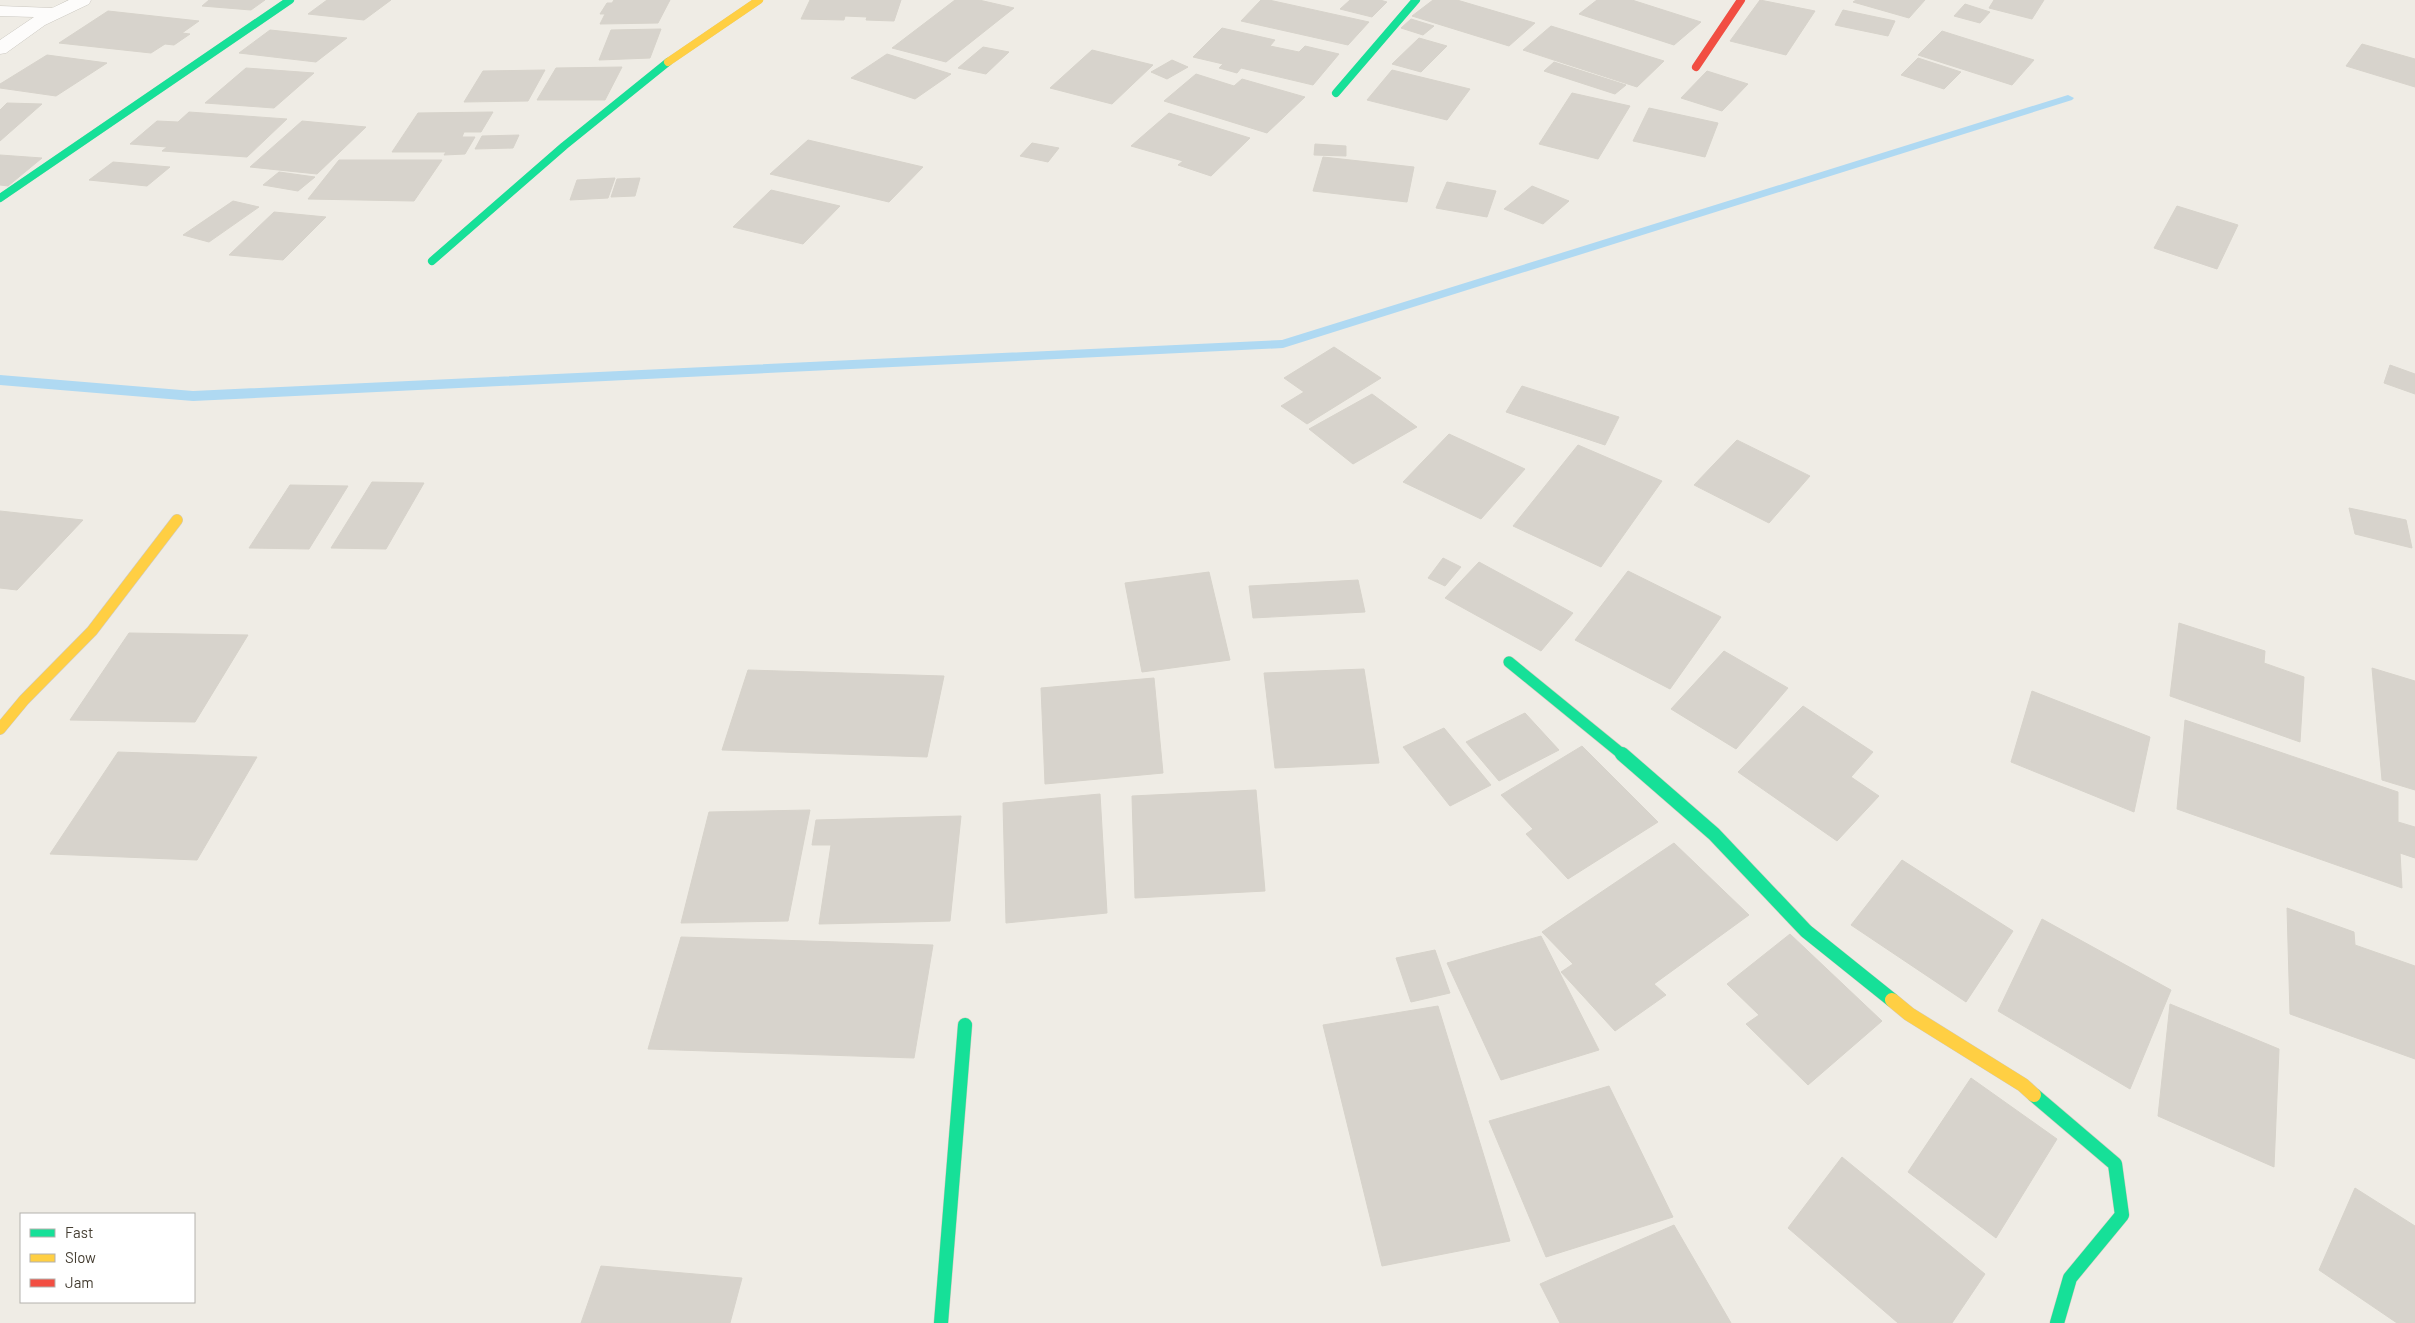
<svg xmlns="http://www.w3.org/2000/svg" width="2415" height="1323" viewBox="0 0 2415 1323" font-family="Barlow,sans-serif">
<rect width="100%" height="100%" fill="#efece5"/>
<g fill="none" stroke-linecap="round" stroke-linejoin="round">
<path fill="#afd9f2" fill-rule="evenodd" d="M2068 95 2074 98 2072 100 1283 348 193 401 0 385V375L193 391 1282 340Z"/>
</g>
<path fill="#d7d3cc" stroke="#d7d3cb" d="M209 0H265L251 10 202 6Z
M327 0H391L364 20 308 14Z
M614 0H670L658 23 600 24 605 14H600L607 3H612Z
M810 0H901L894 21 866 20 867 17 845 16 844 20 801 19Z
M955 0H979L1014 8 946 62 892 48Z
M1261 0H1269L1369 22 1348 45 1241 21Z
M1350 0H1380L1387 2 1372 17 1340 9Z
M1433 0H1457L1535 23 1509 46 1412 16Z
M1597 0H1632L1701 22 1674 45 1579 14Z
M1760 0 1815 11 1786 55 1730 41Z
M1856 0H1925L1909 18 1853 2Z
M1994 0H2044L2032 19 1989 8Z
M1965 4 1990 12 1980 23 1954 16Z
M1843 10 1895 21 1888 36 1835 25Z
M108 11 199 21 182 33 190 34 174 45 165 44 151 53 59 43Z
M1411 19 1434 26 1423 35 1401 28Z
M1551 26 1664 61 1637 87 1523 50Z
M1222 28 1275 40 1270 46 1299 52 1305 46 1339 54 1313 85 1241 68 1237 73 1219 68 1223 64 1193 57Z
M661 29 650 58 599 60 611 30Z
M270 30 347 38 316 62 239 53Z
M1942 31 2034 60 2012 85 1918 55Z
M1419 38 1447 46 1421 72 1392 64Z
M2362 44 2415 59V87L2346 66Z
M983 47 1009 52 986 74 958 68Z
M1092 50 1153 65 1112 104 1050 88Z
M887 54 951 74 915 99 851 78Z
M47 55 107 63 56 96 0 88V84Z
M1918 58 1961 72 1944 89 1901 75Z
M1172 60 1188 67 1167 79 1151 72Z
M1554 62 1626 85 1615 94 1544 71Z
M622 67 605 100H537L556 68Z
M246 68 314 73 274 108 205 103Z
M545 70 528 101 464 102 483 71Z
M1392 70 1470 89 1447 120 1367 100Z
M1707 71 1748 84 1722 111 1681 98Z
M1196 74 1234 86 1242 79 1305 97 1267 133 1164 101Z
M1572 93 1630 106 1598 159 1539 144Z
M7 103 42 104 0 141V110Z
M1649 108 1718 123 1705 157 1633 141Z
M189 112 287 119 247 157 162 151 167 147 130 144 157 121 178 122Z
M493 112 481 132H464L462 137H475L465 154 444 155 446 152H392L418 113Z
M1169 113 1250 138 1211 176 1178 165 1183 161 1131 146Z
M302 121 366 127 317 174 250 167Z
M519 135 513 148 475 149 482 136Z
M808 140 923 167 889 202 770 174Z
M1032 143 1059 148 1048 162 1020 156Z
M1315 144 1346 146V156L1314 155Z
M0 155 42 158 8 186 0 185Z
M1323 157 1414 167 1407 202 1313 191Z
M339 160H442L414 201 308 199Z
M113 162 170 167 147 186 89 180Z
M279 172 315 177 298 191 263 185Z
M615 178 608 198 570 200 577 180Z
M640 178 635 196 611 197 617 179Z
M1447 182 1496 191 1487 217 1436 208Z
M1532 186 1569 201 1543 224 1504 209Z
M771 190 840 206 803 244 733 227Z
M233 201 259 207 209 242 183 235Z
M2177 206 2238 225 2217 269 2154 248Z
M274 212 326 217 283 260 229 255Z
M1334 347 1381 378 1307 424 1281 406 1304 392 1284 378Z
M2390 365 2415 374V394L2384 383Z
M1522 386 1619 417 1605 445 1506 412Z
M1372 394 1417 427 1353 464 1309 429Z
M1449 434 1525 469 1481 519 1403 482Z
M1737 440 1810 476 1769 523 1694 485Z
M1578 445 1662 481 1601 567 1513 526Z
M372 482 424 483 386 549 331 548Z
M290 485 348 486 309 549 249 548Z
M2349 508 2406 520 2412 548 2355 534Z
M0 511 83 520 17 590 0 588Z
M1443 558 1461 567 1445 586 1428 578Z
M1479 562 1573 613 1541 651 1445 598Z
M1628 571 1721 617 1670 689 1575 640Z
M1209 572 1230 660 1142 672 1125 583Z
M1358 580 1365 612 1253 618 1249 586Z
M2179 623 2265 651 2264 663 2304 677 2300 742 2170 696Z
M129 633 248 635 195 722 70 720Z
M1724 651 1788 688 1736 749 1671 709Z
M2372 668 2415 681V790L2382 780Z
M1364 669 1379 763 1275 768 1264 673Z
M748 670 944 676 927 757 722 750Z
M1154 678 1163 773 1045 784 1041 688Z
M2032 691 2150 737 2134 812 2011 762Z
M1803 706 1873 752 1851 777 1879 796 1837 841 1738 772Z
M1525 713 1559 750 1499 781 1466 742Z
M2185 720 2398 792V822L2415 827V858L2400 853 2402 888 2177 809Z
M1444 728 1491 785 1450 806 1403 747Z
M1582 746 1658 822 1568 879 1526 834 1533 829 1501 795Z
M118 752 257 757 197 860 50 854Z
M1256 790 1265 891 1135 898 1132 796Z
M1100 794 1107 913 1006 923 1003 803Z
M810 810 788 921 681 923 709 812Z
M961 816 950 921 819 924 831 845H812L816 820Z
M1674 843 1749 915 1654 984 1666 995 1615 1031 1561 972 1573 964 1542 932Z
M1902 860 2013 931 1966 1002 1851 925Z
M2287 908 2354 932 2355 945 2415 966V1059L2290 1014Z
M2042 919 2171 990 2130 1089 1998 1011Z
M1790 934 1882 1021 1808 1085 1746 1024 1759 1015 1727 984Z
M1541 936 1599 1050 1501 1080 1447 963Z
M681 937 933 945 914 1058 648 1049Z
M1435 950 1450 993 1411 1002 1396 958Z
M2170 1004 2279 1049 2274 1167 2158 1116Z
M1438 1006 1510 1241 1382 1266 1323 1025Z
M1971 1078 2057 1139 1996 1238 1908 1172Z
M1609 1086 1673 1217 1546 1257 1489 1121Z
M1842 1157 1985 1274 1952 1323H1898L1788 1228Z
M2355 1188 2415 1226V1323H2397L2319 1270Z
M1674 1225 1731 1323H1560L1540 1284Z
M601 1266 742 1278 730 1323H581Z"/>
<g fill="none" stroke-linecap="round" stroke-linejoin="round">
<defs>
<path id="street" d="M69 0H91L89 4 45 25 6 53 0 54V40L34 17 0 16V6L52 8Z"/>
<path id="fast-far2" d="M1336 93 1416 0
M0 198 290 0
M432 261 564 146 668 62"/>
<path id="fast-far1" d="M1509 662 1623 755"/>
<path id="fast" d="M1622 754 1714 834 1806 931 1892 1000
M2034 1095 2115 1164 2122 1215 2070 1278 2057 1323
M941 1323 965 1025"/>
<path id="slow-far2" d="M668 62 759 0"/>
<path id="slow-far1" d="M0 729 24 700 92 631 177 520"/>
<path id="slow" d="M1892 1000 1909 1014 2023 1085 2034 1095"/>
<path id="jam" d="M1696 67 1741 0"/>
</defs>
<use href="#street" stroke="#cbc8c1" stroke-width="1"/>
<use href="#fast-far2" stroke="#d0cabc" stroke-width="8"/>
<use href="#fast-far1" stroke="#d0cabc" stroke-width="12"/>
<use href="#fast" stroke="#d0cabc" stroke-width="15"/>
<use href="#slow-far2" stroke="#d0cabc" stroke-width="8"/>
<use href="#slow-far1" stroke="#d0cabc" stroke-width="12"/>
<use href="#slow" stroke="#d0cabc" stroke-width="15"/>
<use href="#jam" stroke="#d0cabc" stroke-width="8"/>
<use href="#street" fill="#fdfcfb" fill-rule="evenodd"/>
<use href="#fast-far2" stroke="#16e098" stroke-width="8"/>
<use href="#fast-far1" stroke="#16e098" stroke-width="11"/>
<use href="#fast" stroke="#16e098" stroke-width="14"/>
<use href="#slow-far2" stroke="#ffcf43" stroke-width="8"/>
<use href="#slow-far1" stroke="#ffcf43" stroke-width="11"/>
<use href="#slow" stroke="#ffcf43" stroke-width="14"/>
<use href="#jam" stroke="#f24e42" stroke-width="8"/>
</g>
<rect x="20" y="1213" width="175" height="90" fill="#ffffff" stroke="#b4b1ad"/>
<rect x="30" y="1229" width="25" height="8" fill="#16e098" stroke="#b4b1ad"/>
<text x="65" y="1238" font-size="15" fill="#443d31">Fast</text>
<rect x="30" y="1254" width="25" height="8" fill="#ffcf43" stroke="#b4b1ad"/>
<text x="65" y="1263" font-size="15" fill="#443d31">Slow</text>
<rect x="30" y="1279" width="25" height="8" fill="#f24e42" stroke="#b4b1ad"/>
<text x="65" y="1288" font-size="15" fill="#443d31">Jam</text>
</svg>
